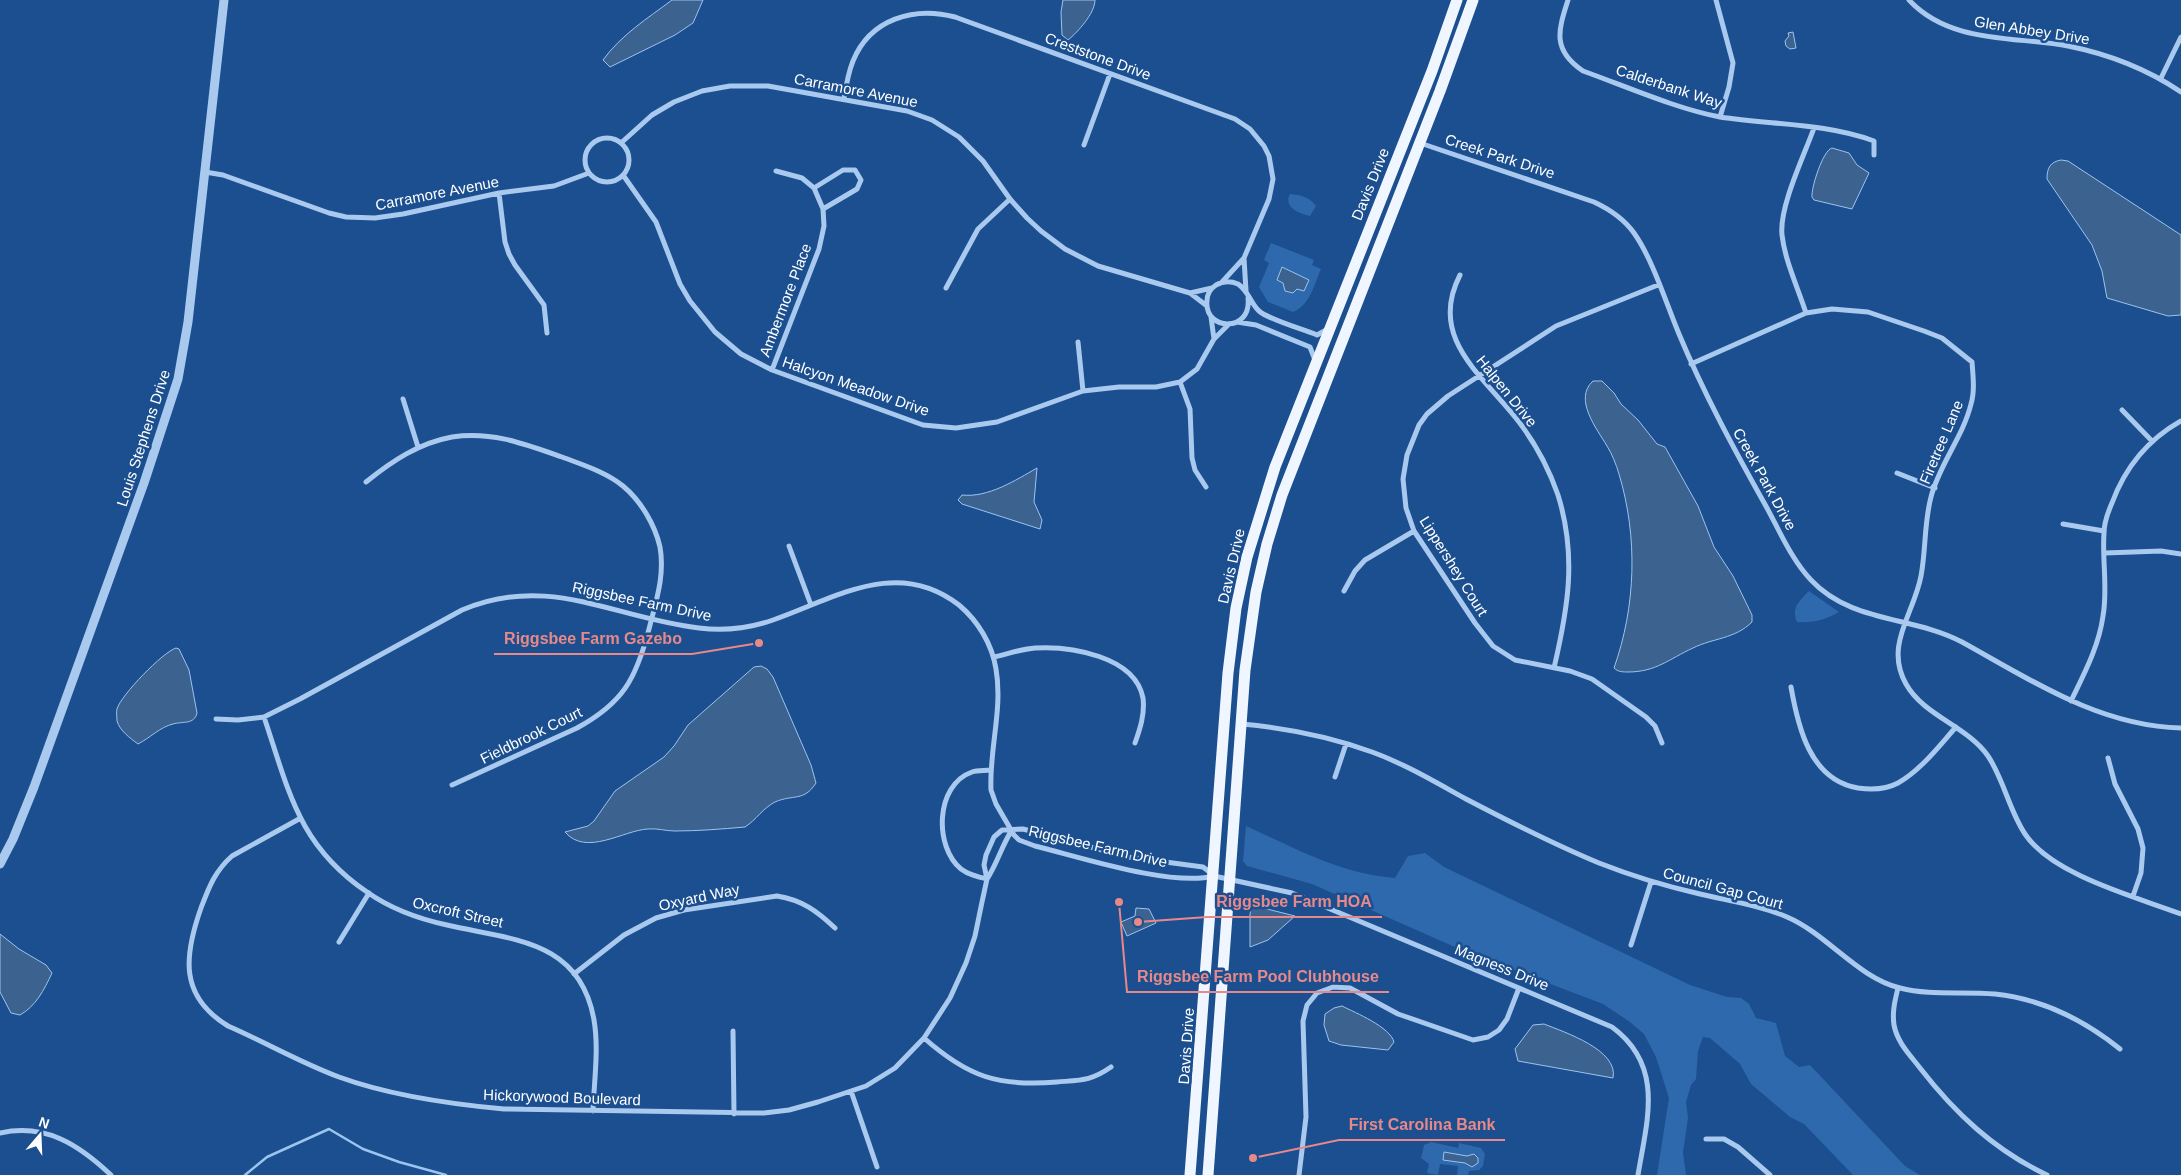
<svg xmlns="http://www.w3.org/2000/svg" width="2181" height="1175" viewBox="0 0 2181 1175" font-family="Arial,sans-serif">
<rect width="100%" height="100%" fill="#1b4f8f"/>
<path fill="#2e69ad" d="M1290 194C1300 195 1310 197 1316 206L1310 216C1299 214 1283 207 1290 194Z
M1271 243 1314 260 1312 265 1321 269C1314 285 1310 305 1293 312L1268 302 1259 287 1269 263 1264 260Z
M1809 591 1839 612C1825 620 1814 623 1797 622 1791 608 1799 601 1809 591Z
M1246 826C1295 848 1340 874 1395 878L1408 856 1425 853 1444 867 1690 985 1727 997 1741 998 1749 1004 1756 1018 1776 1023 1785 1056 1799 1067 1810 1065 1905 1166 1920 1175H1853L1804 1124 1790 1117 1751 1084 1740 1064 1710 1038 1703 1037 1698 1051 1696 1079 1691 1085 1686 1102 1688 1118 1683 1153 1686 1175H1657L1669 1098 1656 1057 1644 1034 1630 1022 1603 1004 1464 951 1312 884 1247 866 1243 861Z
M1431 1142 1458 1148 1459 1143 1481 1148 1485 1154 1483 1166 1479 1170 1469 1171 1468 1175H1457L1458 1166 1440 1164 1438 1175 1427 1173 1429 1164 1421 1158 1424 1145Z"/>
<path fill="#3c6290" stroke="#9cc4f0" d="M672 0H703L693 23 675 35 610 67 603 60C621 35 648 18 672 0Z
M1063 0H1095C1095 13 1078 32 1068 40L1062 35 1061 12Z
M1793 32 1796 48 1790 49 1786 46 1785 41 1789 36 1788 33Z
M1832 148 1849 153 1857 165 1869 173 1852 209 1814 200 1812 197C1811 188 1823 150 1832 148Z
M2061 160 2068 161 2181 235V315L2168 316 2107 298 2102 271 2092 245 2047 179C2047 168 2050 162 2061 160Z
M1282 267 1309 280 1304 291 1297 289 1293 293 1285 291 1283 283 1277 280Z
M1593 381H1602L1614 393 1621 404 1638 420 1657 444 1665 447 1698 506 1714 547 1733 576 1752 615V622C1735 639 1713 638 1693 648 1669 659 1656 672 1628 672 1623 672 1618 672 1614 668 1636 606 1638 537 1619 474 1616 464 1612 454 1607 446 1597 429 1573 399 1593 381Z
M1037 468 1034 502 1042 520 1040 529 962 504 958 500 962 495C988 498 1016 480 1037 468Z
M176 648 179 649 189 670 197 713C194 725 183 721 173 724 160 727 150 738 138 744 130 738 120 731 117 721 117 717 116 712 117 709 121 695 163 652 176 648Z
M761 666 767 669 773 677 811 765 816 783C804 802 793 794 775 802 763 808 756 820 745 827 722 829 698 831 675 831 666 831 657 828 648 829 624 830 586 857 565 832L588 826 594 821 615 791 664 757 674 746 688 725 754 667Z
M1255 906 1295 916 1268 940 1250 947V914L1251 909Z
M1136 908 1149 909 1156 923 1127 936 1121 922 1135 916Z
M0 934 19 949 46 965 52 973C44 990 36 1006 20 1015L11 1013 0 992Z
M1342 1006C1356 1013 1390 1027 1394 1042L1388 1050 1341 1045 1329 1041 1324 1025 1325 1014 1334 1008Z
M1544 1024C1564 1032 1619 1050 1613 1078L1518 1061 1515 1049 1533 1025Z
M1444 1152 1467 1156 1474 1154 1478 1158V1163L1472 1167 1465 1163 1443 1160Z"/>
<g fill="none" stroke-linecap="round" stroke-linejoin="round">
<path stroke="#9cc4f0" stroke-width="2.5" d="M245 1175 267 1157 329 1129 363 1149 399 1162 446 1175"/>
<path stroke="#a9c9ee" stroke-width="5" d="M1568 0C1558 31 1552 50 1583 71 1625 86 1677 109 1720 117 1771 125 1825 123 1874 141V155
M1716 0 1733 63 1729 87 1720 117
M1909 0C1950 44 2014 36 2068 46 2108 54 2147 69 2181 92
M2161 78 2181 37
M844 99C846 86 848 73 853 61 870 19 914 6 955 17L1235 119 1250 129 1264 146 1269 156 1273 179 1269 199 1244 258 1222 282
M585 160a22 22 0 1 1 44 0a22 22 0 1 1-44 0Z
M621 143 652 115 674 102 702 91 730 86H768L907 111 932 120 959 137 983 161 1010 199 1027 218 1041 231 1065 249 1098 266 1190 293 1207 306
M1420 143 1594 202C1609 209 1624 219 1634 233 1653 260 1666 303 1679 334 1704 394 1735 451 1767 508 1780 532 1792 560 1811 580 1851 623 1913 616 1962 642 2031 680 2099 726 2181 728
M1084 145 1110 74
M205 172 223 175 329 213 346 217 375 218 403 214 499 193 554 186 589 173
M623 175 656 222 680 284 690 301 715 332 741 354 772 370 923 425 956 428 997 422 1083 391 1119 387H1156L1180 382 1197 369 1214 339 1229 324
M814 188 843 170H855L861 180 857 189 823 209
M499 193 505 242 509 254 515 265 544 305 547 333
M1244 258 1246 291
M1460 275C1427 339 1484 376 1519 422 1535 443 1549 469 1558 495 1577 556 1568 608 1554 668
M1658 285 1556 326 1448 396 1427 414 1419 425 1407 455 1403 479 1406 508 1414 531 1475 623 1493 646 1515 660 1570 671 1592 679 1646 717 1655 726 1662 743
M946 288 978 229 1010 199
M1190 293 1212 288
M1248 298C1252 333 1204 331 1207 301 1207 295 1210 289 1216 285 1223 281 1231 281 1238 284 1248 290 1251 304 1259 311 1269 320 1303 329 1317 335L1328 329
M1806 313C1798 288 1785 261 1782 235 1779 207 1804 156 1814 128
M1211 317 1214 339
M1237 322 1256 325 1310 347 1315 360
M1078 342 1083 391
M1691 364 1806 313 1832 309 1868 312 1924 331 1942 338 1972 362C1973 376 1975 391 1971 404 1963 437 1939 465 1931 497 1924 523 1926 550 1921 576 1914 614 1884 645 1906 684 1924 716 1967 726 1988 756 2004 780 2009 810 2025 834 2052 875 2136 897 2181 914
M772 370 819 249 824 226 823 209 814 188 802 178 776 171
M1180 382 1190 409 1192 458 1195 470 1206 487
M403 399 418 447
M2122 410 2152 441
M1897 473 1935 488
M366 482C392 461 419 443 452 437 492 431 525 444 562 457 583 465 606 472 623 486 641 501 655 525 660 547 665 576 656 601 649 629 636 679 623 703 577 728L452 785
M2063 524 2104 531
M789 546 811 605
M2105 553 2161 551 2181 554
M1344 591 1355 571 1365 560 1414 531
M994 657C1008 654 1021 649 1035 648 1070 646 1135 656 1143 698 1145 714 1140 729 1135 743
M1791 687C1798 727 1810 780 1858 788 1872 790 1885 790 1898 783 1921 770 1939 746 1956 727
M2071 701C2084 674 2099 646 2103 616 2108 589 2102 560 2104 533 2104 523 2108 512 2112 503 2125 468 2147 440 2181 421
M264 717C289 791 298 845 367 892 391 909 419 919 447 925 511 940 580 939 594 1020 599 1049 594 1082 593 1111
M216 719 238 720 264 717 300 699 462 610C549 573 613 618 699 628 723 631 750 628 773 620 836 598 897 557 959 605 978 621 992 644 996 669 1003 709 989 750 991 790L996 804 1014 835 1019 840 1035 846C1080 857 1171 887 1214 876L1292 893 1612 1027C1665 1066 1647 1120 1638 1175
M1242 724C1285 728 1331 737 1372 752 1405 764 1435 782 1466 799 1510 822 1553 844 1599 863 1632 876 1665 886 1700 894 1729 901 1759 905 1787 917 1827 934 1858 978 1900 988 1930 996 1963 991 1995 994 2041 999 2084 1020 2120 1049
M2108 758 2115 784 2138 829 2143 848 2141 873 2133 896
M1335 777 1346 744
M299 819 232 856C215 871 209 887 201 908 184 956 179 996 228 1026 265 1042 301 1063 339 1077 391 1096 449 1104 504 1109L764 1113 789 1110 818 1102 866 1086 895 1068 924 1038 950 998 966 963 975 936 982 902 987 879 984 865 986 855 994 837 1002 830 1023 829 1128 857 1203 867 1212 874
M987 879C978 877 969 875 961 869 934 847 935 785 972 772 978 770 985 771 991 770
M987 879C997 864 1002 845 1012 830
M339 942 369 893
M1631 945 1651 882
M574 974 624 935 656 918 684 910 777 896C802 900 817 911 835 928
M1898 988C1895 1000 1892 1012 1894 1025 1897 1042 1910 1055 1920 1068 1955 1113 1994 1150 2047 1175
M733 1031 734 1114
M924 1038C968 1077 999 1087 1057 1082 1081 1080 1091 1081 1111 1067
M851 1091 877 1167
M0 1133C46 1123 79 1145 111 1175
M1706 1139H1724L1738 1147 1770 1175
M1299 1175 1306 1117 1303 1021 1307 1005 1317 993 1333 987 1350 988 1398 1014 1473 1040 1488 1037 1499 1030 1507 1019 1519 988"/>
<path stroke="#a9c9ee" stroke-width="9" d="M0 864 13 839 34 787 144 483 178 379 188 322 224 0"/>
<path stroke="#f0f6ff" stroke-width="11" d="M1190 1175 1228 673 1236 608 1247 557 1275 467 1432 71 1457 0
M1208 1175 1245 670 1256 592 1267 544 1282 495 1440 91 1473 0"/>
</g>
<g text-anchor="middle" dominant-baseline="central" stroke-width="5" stroke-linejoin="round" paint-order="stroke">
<g font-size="15" fill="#fff" stroke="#1b4f8f">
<text transform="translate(2032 30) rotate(9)">Glen Abbey Drive</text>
<text transform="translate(1098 56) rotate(20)">Creststone Drive</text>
<text transform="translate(1669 86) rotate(18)">Calderbank Way</text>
<text transform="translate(856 90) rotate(11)">Carramore Avenue</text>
<text transform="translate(1500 156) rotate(18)">Creek Park Drive</text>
<text transform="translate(1370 184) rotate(-68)">Davis Drive</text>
<text transform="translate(437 193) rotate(-11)">Carramore Avenue</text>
<text transform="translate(785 300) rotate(-69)">Ambermore Place</text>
<text transform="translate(856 386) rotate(19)">Halcyon Meadow Drive</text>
<text transform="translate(1507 391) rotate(51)">Halpen Drive</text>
<text transform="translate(143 438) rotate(-72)">Louis Stephens Drive</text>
<text transform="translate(1941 442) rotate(-67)">Firetree Lane</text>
<text transform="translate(1765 479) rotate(61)">Creek Park Drive</text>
<text transform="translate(1231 566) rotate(-77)">Davis Drive</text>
<text transform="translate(1454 566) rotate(58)">Lippershey Court</text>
<text transform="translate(642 601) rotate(12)">Riggsbee Farm Drive</text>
<text transform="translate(531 735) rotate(-26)">Fieldbrook Court</text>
<text transform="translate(1098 846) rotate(13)">Riggsbee Farm Drive</text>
<text transform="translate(1723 888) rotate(15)">Council Gap Court</text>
<text transform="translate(699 897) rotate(-12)">Oxyard Way</text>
<text transform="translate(458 912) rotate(13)">Oxcroft Street</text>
<text transform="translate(1502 967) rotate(22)">Magness Drive</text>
<text transform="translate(1186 1046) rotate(-86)">Davis Drive</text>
<text transform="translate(562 1097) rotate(2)">Hickorywood Boulevard</text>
</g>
</g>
<path fill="none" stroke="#e88989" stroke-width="2" d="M759 643L692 654H494M1138 922L1207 917H1382M1119 902L1127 992H1389M1253 1158L1339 1140H1505"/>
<g fill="#e88989" stroke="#1b4f8f" stroke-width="2">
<circle cx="759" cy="643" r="5"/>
<circle cx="1138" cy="922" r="5"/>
<circle cx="1119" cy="902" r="5"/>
<circle cx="1253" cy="1158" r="5"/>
</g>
<g font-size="16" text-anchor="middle" font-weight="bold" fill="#e88989" stroke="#1b4f8f" stroke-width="5" stroke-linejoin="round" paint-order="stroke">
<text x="593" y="644">Riggsbee Farm Gazebo</text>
<text x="1294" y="907">Riggsbee Farm HOA</text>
<text x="1258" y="982">Riggsbee Farm Pool Clubhouse</text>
<text x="1422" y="1130">First Carolina Bank</text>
</g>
<g transform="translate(40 1135) rotate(19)" stroke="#1b4f8f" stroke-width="4" paint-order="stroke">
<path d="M0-4L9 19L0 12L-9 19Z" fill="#ffffff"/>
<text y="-8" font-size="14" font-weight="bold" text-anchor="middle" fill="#ffffff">N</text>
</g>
</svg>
